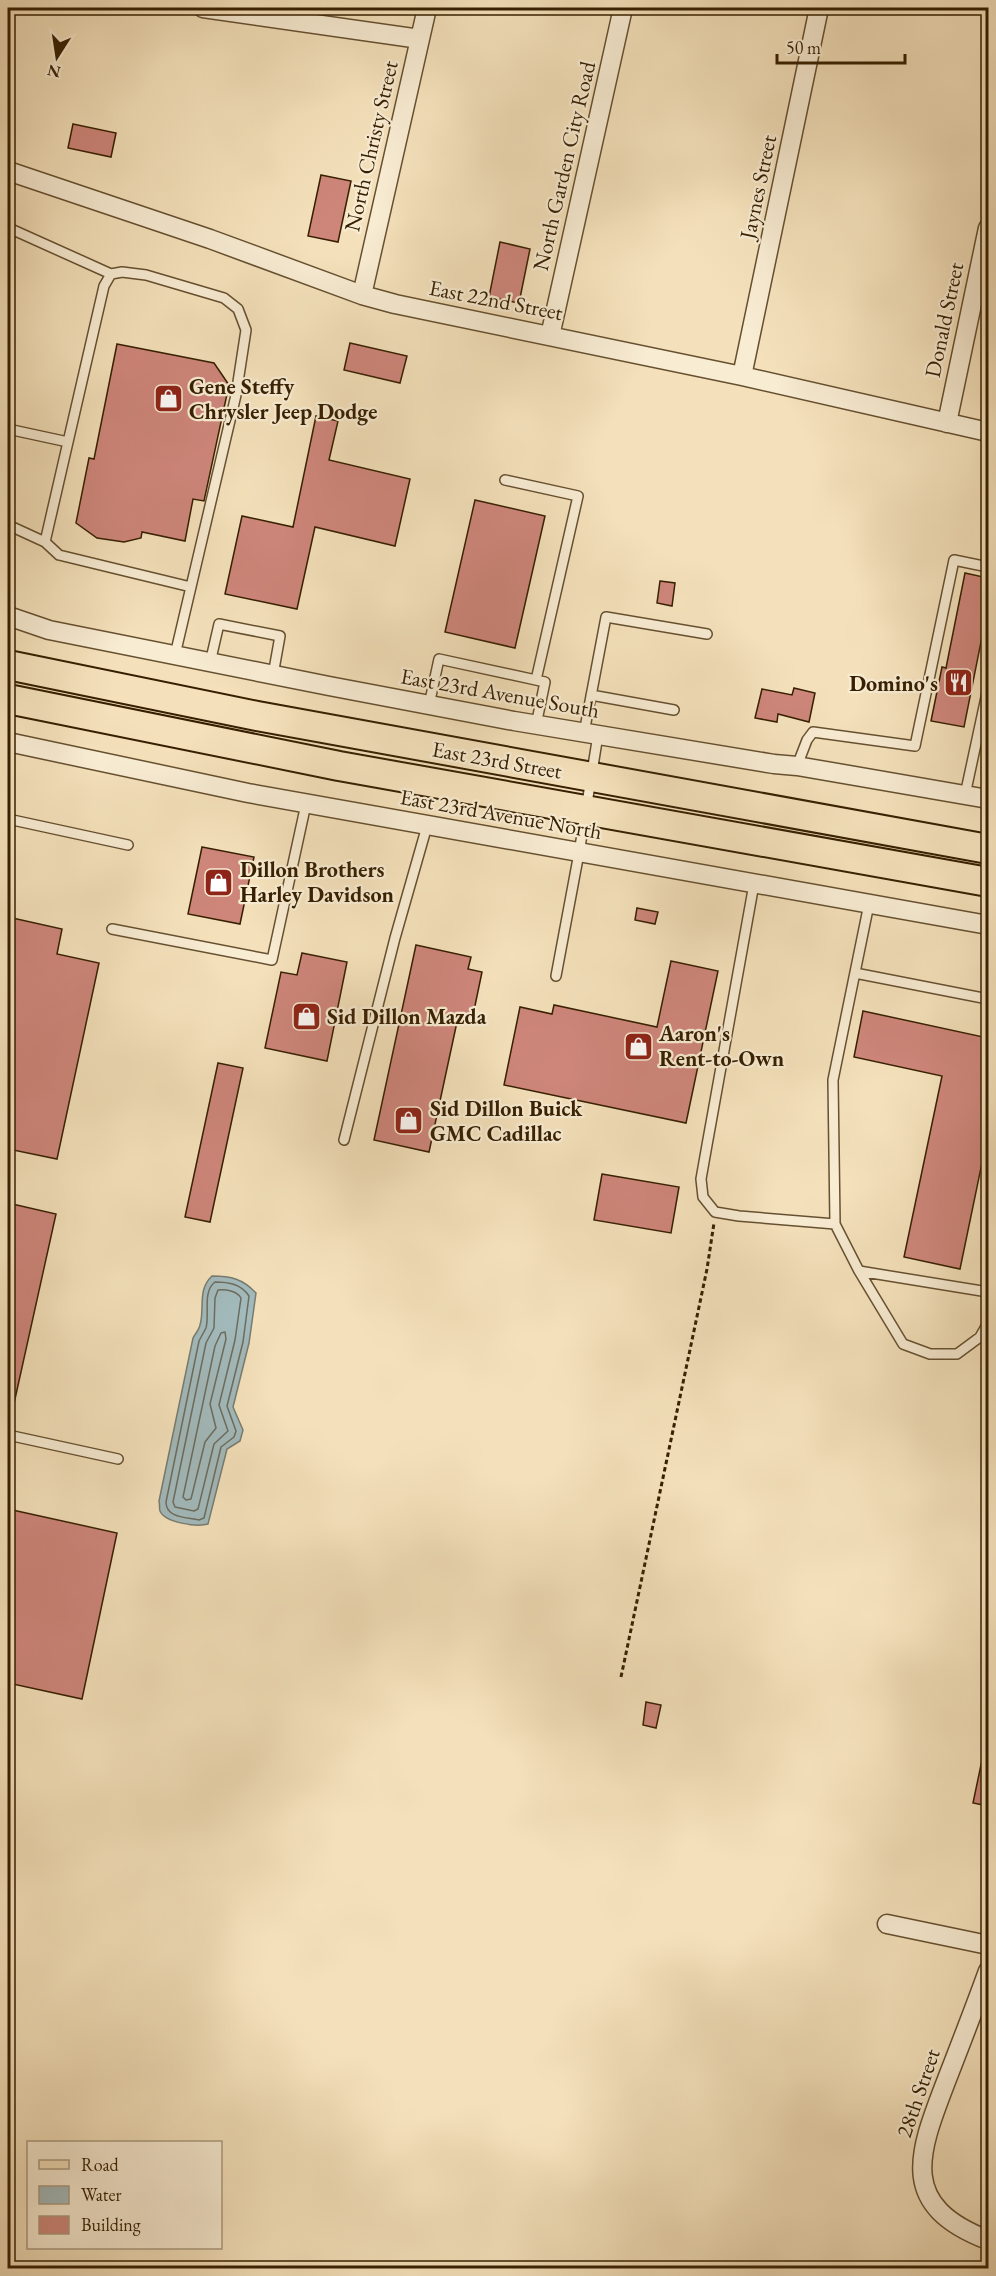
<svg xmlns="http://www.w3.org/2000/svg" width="996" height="2276" viewBox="0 0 996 2276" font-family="'EB Garamond',serif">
<rect width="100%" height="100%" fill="#f4e1bb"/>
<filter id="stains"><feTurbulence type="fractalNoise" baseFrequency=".00333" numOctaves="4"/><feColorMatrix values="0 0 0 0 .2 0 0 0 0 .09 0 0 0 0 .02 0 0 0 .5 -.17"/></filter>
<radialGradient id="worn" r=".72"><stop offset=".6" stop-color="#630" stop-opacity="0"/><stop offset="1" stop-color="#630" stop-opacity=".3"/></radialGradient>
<path fill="#a2babc" stroke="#777c71" stroke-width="1.5" d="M212 1276C231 1276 243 1279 256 1293L249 1343 233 1407 243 1430 240 1441 227 1449 208 1524C197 1527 165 1523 160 1511 159 1508 160 1504 159 1501L193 1338C195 1334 199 1330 200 1325 205 1308 197 1290 212 1276Z"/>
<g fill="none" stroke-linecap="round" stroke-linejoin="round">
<path stroke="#6c6c5e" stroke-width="1.5" d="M215 1282C229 1282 241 1284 249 1296L243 1342 227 1406 236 1431 234 1437 221 1447 204 1518 199 1520C186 1517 166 1518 166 1502L199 1341C201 1337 204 1332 206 1328 210 1314 202 1292 215 1282Z
M218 1290C226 1289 237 1291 241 1298L235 1340 219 1405 228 1431 214 1444 198 1509 194 1511 175 1507 173 1502 206 1343 214 1328 215 1298Z
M225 1332 226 1339 210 1404 216 1428 205 1442 191 1499 186 1500 183 1497 215 1346 221 1333Z"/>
</g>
<path fill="#ce867b" stroke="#361f01" stroke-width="1.5" d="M73 124 116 133 111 157 68 148Z
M321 175 351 181 338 242 308 236Z
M500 242 530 249 519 303 489 297Z
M350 343 407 356 400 383 344 370Z
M117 344 214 363 229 385 204 501 193 499 185 541 142 532 141 538 124 542 97 538 76 523 89 458 94 459Z
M316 416 338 421 329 460 410 479 395 546 315 527 297 609 225 594 242 516 293 527Z
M475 500 545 516 515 648 445 632Z
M965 573 988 578V607L964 727 931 721 942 667 946 668Z
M660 581 675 583 672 606 657 603Z
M794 688 815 693 809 722 778 714 777 722 755 718 762 689 792 695Z
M202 847 254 857 240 924 188 914Z
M637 908 658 912 655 924 635 920Z
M8 917 62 929 57 954 99 963 57 1159 8 1149Z
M416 945 471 957 468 969 482 972 471 1025 457 1022 429 1152 374 1140Z
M302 953 347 962 327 1061 265 1048 281 972 297 975Z
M671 961 718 971 686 1123 504 1085 520 1007 552 1014 554 1005 657 1027Z
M863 1011 988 1038V1134L960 1269 904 1257 942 1076 854 1057Z
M218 1063 243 1068 210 1222 185 1217Z
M602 1174 679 1187 671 1233 594 1220Z
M8 1203 56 1214 13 1408 8 1407Z
M8 1509 117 1533 82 1699 8 1683Z
M646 1702 661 1705 656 1728 643 1725Z
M982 1760H988V1806L973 1803Z"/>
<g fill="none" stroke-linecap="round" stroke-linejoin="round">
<defs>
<path id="service" d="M8 244 11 229 111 274
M8 429 68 442 104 286 111 274 122 272 146 275 224 298 238 309 246 330 236 395 175 655
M68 442 45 542 59 555 191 587
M505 480 578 496 536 680
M8 525 45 542
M210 663 219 624 280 636 273 675
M591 695 674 710
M429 705 439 659 545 682 536 725
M584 733 606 617 707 634
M797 766 807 740 813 732 915 746 954 560 988 567
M965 795 988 688
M8 819 128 845
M754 884 707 1145 701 1179 703 1197 715 1212 739 1216 835 1224
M869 904 833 1080 835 1224 859 1271 903 1344 930 1354H957L980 1337 988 1323
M112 929 272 960 306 804
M855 973 988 999
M556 976 579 853 598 735
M344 1140 395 938 427 826
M859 1271 988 1292
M8 1435 118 1459"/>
<path id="minor" d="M203 8 420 39
M8 171 210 239 362 295 395 304 742 376 988 432
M362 295 427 8
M550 336 623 8
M742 376 819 8
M947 423 988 228
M8 616 49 630 329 686 514 721 774 764 797 766 988 799
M8 742 248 793 988 925
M887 1924 988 1945
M988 1971C975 2007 961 2043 947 2079 919 2152 896 2205 988 2240"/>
<path id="primary" d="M8 665 257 716 988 849
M8 699 339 766 988 882"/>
</defs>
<use href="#service" stroke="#665030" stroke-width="12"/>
<use href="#minor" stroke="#665030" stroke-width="21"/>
<use href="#primary" stroke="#361f01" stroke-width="32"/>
<path stroke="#361f01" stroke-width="3" stroke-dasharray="4.5 3" stroke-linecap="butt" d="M621 1677 707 1269 714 1223"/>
<use href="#service" stroke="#f8ecd3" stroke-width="9"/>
<use href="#minor" stroke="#f8ecd3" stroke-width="18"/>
<use href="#primary" stroke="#f4e1bb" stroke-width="28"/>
</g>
<defs>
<symbol id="shop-square" viewBox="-11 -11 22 22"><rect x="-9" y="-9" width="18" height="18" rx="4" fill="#8f2418" stroke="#f8ecd3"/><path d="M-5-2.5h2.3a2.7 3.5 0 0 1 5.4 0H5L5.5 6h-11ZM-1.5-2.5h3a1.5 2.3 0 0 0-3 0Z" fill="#fff"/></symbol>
<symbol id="restaurant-square" viewBox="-11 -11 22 22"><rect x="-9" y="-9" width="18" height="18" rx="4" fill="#8f2418" stroke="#f8ecd3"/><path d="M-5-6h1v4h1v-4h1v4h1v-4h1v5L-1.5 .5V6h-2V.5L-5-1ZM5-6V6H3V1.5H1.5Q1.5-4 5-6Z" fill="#fff"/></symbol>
</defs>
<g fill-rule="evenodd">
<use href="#shop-square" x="152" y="382" width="33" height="33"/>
<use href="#restaurant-square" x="942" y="666" width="33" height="33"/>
<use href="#shop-square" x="202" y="866" width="33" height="33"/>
<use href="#shop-square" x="290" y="1000" width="33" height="33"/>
<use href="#shop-square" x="622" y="1030" width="33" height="33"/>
<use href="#shop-square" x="392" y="1104" width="33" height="33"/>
</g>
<g text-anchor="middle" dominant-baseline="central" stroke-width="4.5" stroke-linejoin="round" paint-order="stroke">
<g font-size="22" fill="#361f01" stroke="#f8ecd3">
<text transform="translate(371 146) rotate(-77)">North Christy Street</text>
<text transform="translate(564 166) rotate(-77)">North Garden City Road</text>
<text transform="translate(758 187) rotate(-78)">Jaynes Street</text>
<text transform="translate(496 300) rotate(11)">East 22nd Street</text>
<text transform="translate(944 320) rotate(-78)">Donald Street</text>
<text transform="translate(500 693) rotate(10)">East 23rd Avenue South</text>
<text transform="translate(497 760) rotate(10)">East 23rd Street</text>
<text transform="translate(501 814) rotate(10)">East 23rd Avenue North</text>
<text transform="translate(918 2093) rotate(-71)">28th Street</text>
</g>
<g font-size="22" font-weight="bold" fill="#361f01" stroke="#f8ecd3" text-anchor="start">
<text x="189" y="386">Gene Steffy<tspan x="189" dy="25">Chrysler Jeep Dodge</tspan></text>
<text x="938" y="683" text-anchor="end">Domino's</text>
<text x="240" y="869">Dillon Brothers<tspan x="240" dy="25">Harley Davidson</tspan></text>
<text x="327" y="1016">Sid Dillon Mazda</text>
<text x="659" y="1033">Aaron's<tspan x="659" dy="25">Rent-to-Own</tspan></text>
<text x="430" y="1108">Sid Dillon Buick<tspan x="430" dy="25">GMC Cadillac</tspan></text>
</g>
</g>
<rect width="996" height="2276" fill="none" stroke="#f4e1bb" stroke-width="30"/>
<rect x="9" y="9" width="978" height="2258" fill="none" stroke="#361f01" stroke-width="3"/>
<rect x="15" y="15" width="966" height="2246" fill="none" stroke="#361f01" stroke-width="1.5"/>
<rect x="27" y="2141" width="195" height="108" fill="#f8ecd3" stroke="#aa9a7f" stroke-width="1.5"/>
<rect x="39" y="2160" width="30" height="9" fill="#f4e1bb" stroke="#aa9a7f" stroke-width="1.5"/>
<text x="81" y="2171" font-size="18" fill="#361f01">Road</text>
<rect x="39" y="2186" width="30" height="18" fill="#a2babc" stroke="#aa9a7f" stroke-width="1.5"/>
<text x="81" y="2201" font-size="18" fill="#361f01">Water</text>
<rect x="39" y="2216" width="30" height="18" fill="#ce867b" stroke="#aa9a7f" stroke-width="1.5"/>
<text x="81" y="2231" font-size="18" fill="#361f01">Building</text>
<g transform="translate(57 57) rotate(192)" stroke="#f8ecd3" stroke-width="4.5" paint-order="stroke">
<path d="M0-4.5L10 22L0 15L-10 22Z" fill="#361f01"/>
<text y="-9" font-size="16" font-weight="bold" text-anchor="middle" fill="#361f01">N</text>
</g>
<path d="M777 54v9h128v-9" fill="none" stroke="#361f01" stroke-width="3"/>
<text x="786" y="54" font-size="18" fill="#361f01" stroke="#f8ecd3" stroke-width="4.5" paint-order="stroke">50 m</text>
<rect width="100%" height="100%" filter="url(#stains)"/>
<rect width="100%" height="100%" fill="url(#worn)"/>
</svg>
